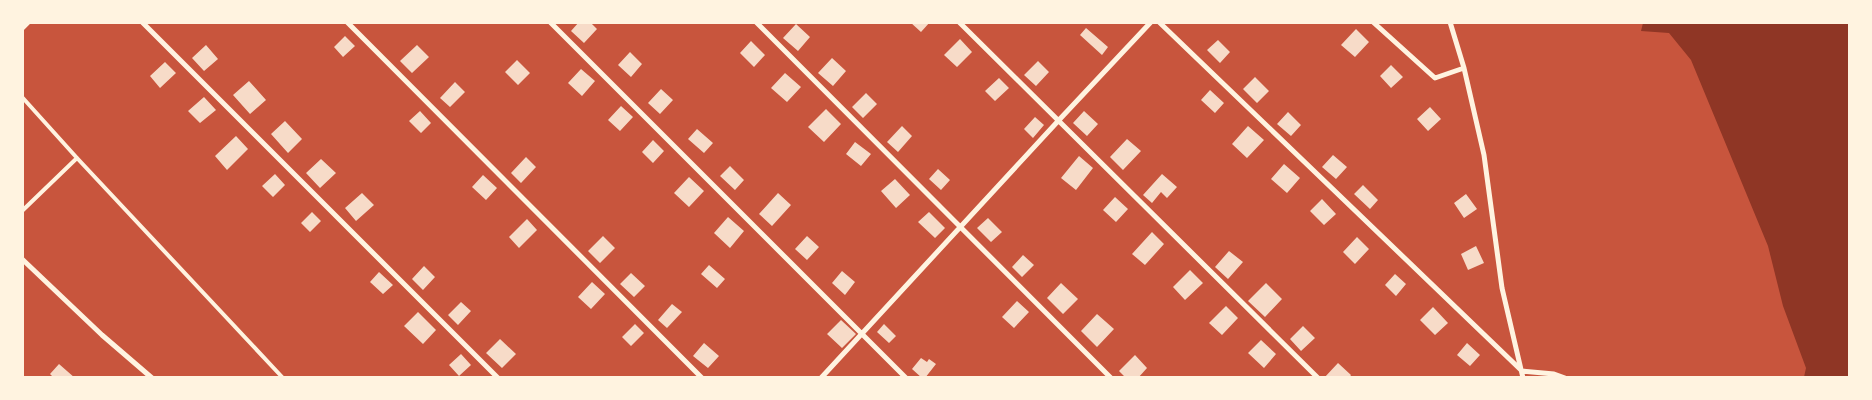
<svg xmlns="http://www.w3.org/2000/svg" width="1872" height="400" viewBox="0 0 1872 400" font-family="'Fira Sans',sans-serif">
<rect width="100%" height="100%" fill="#c8553d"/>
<path fill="#8f3625" d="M1643 23H1849V377H1804L1806 368 1783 306 1768 246 1691 60 1669 33 1641 31Z"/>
<path fill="#f7dbc8" d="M579 22H590L597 29 584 43 571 31Z
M910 22H930L921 32Z
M796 24 810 37 798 51 783 38Z
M1086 28 1108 47 1102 55 1080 35Z
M1356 29 1369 42 1355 57 1341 45Z
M345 36 355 46 343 57 334 47Z
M960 39 972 52 957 67 944 55Z
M1218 40 1230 52 1220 63 1207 50Z
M751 41 765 55 754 67 740 53Z
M206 45 218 59 204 71 192 58Z
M417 45 429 57 412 73 400 61Z
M630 52 642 64 631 77 618 65Z
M832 58 846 71 833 86 818 73Z
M517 60 530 73 518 85 505 72Z
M1038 61 1049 72 1036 86 1024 75Z
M165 62 176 73 160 88 150 76Z
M1391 65 1403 77 1391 88 1380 76Z
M581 69 595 81 582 96 568 83Z
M785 73 801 87 787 102 771 88Z
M1255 77 1269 91 1257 103 1243 89Z
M999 78 1009 88 995 101 985 91Z
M249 81 266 100 250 114 233 95Z
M455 82 465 92 450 107 440 98Z
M661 89 673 100 660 114 648 103Z
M1210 90 1224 103 1215 113 1201 100Z
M866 93 877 104 863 118 852 107Z
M204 97 216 110 200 123 188 111Z
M621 106 633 117 620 131 608 120Z
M1430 107 1441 119 1428 131 1417 119Z
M826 109 841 124 824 142 808 127Z
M420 111 431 123 421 133 409 121Z
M1084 111 1098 124 1087 136 1073 123Z
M1288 112 1301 125 1291 136 1277 124Z
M1035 117 1044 125 1033 138 1024 129Z
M285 121 302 139 288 153 271 134Z
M902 126 912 136 898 152 887 142Z
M1248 126 1264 140 1247 158 1232 144Z
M697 129 713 143 704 153 688 139Z
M236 136 248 149 227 170 215 156Z
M1127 139 1141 151 1123 170 1110 157Z
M653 140 664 151 653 163 642 152Z
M855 142 871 154 861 166 846 154Z
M1333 155 1347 167 1336 179 1322 167Z
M1079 156 1093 168 1076 190 1061 178Z
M526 157 536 167 521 183 511 173Z
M321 159 336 173 320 188 306 173Z
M1284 164 1300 178 1287 193 1271 179Z
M730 166 744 180 735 190 720 176Z
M938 169 950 180 941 190 929 179Z
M275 174 285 185 273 197 262 186Z
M1162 174 1177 187 1167 198 1161 192 1152 203 1143 195Z
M483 175 497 188 486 200 472 187Z
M689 177 704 191 689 207 674 193Z
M895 179 910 195 896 208 881 191Z
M1363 185 1378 200 1370 209 1354 194Z
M362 193 374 205 356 221 345 208Z
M778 193 791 205 772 226 759 214Z
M1466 194 1477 209 1464 218 1454 203Z
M1115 197 1128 209 1116 222 1103 210Z
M1322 199 1336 214 1324 225 1310 211Z
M312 212 321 221 310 232 301 223Z
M929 212 945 228 935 238 918 222Z
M728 217 744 231 730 248 714 233Z
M988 218 1002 232 991 242 977 228Z
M527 219 537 230 519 248 509 237Z
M1152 232 1164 244 1145 265 1132 254Z
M603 236 615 248 600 263 588 251Z
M807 236 819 247 807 260 795 249Z
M1357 237 1369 249 1355 264 1343 252Z
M1476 246 1484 263 1468 270 1461 254Z
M1229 251 1243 262 1228 279 1215 267Z
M1023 255 1034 265 1022 277 1012 267Z
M709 265 725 279 717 288 701 274Z
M424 266 435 277 423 290 412 279Z
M1190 270 1203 283 1185 300 1173 287Z
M842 271 855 282 845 295 832 283Z
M379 272 393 285 383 294 370 282Z
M631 273 645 286 634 297 620 284Z
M1395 274 1406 284 1396 296 1385 285Z
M592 282 605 294 591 309 578 297Z
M1061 283 1078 299 1063 314 1047 298Z
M1266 283 1282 299 1265 317 1248 301Z
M1017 301 1029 312 1014 328 1002 317Z
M461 302 471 311 458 325 448 315Z
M672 304 682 312 667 328 658 320Z
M1226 306 1238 318 1222 335 1209 323Z
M1433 307 1448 323 1435 335 1420 320Z
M418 312 436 330 423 344 404 326Z
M1097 314 1114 329 1097 347 1081 331Z
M841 320 856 334 842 348 827 334Z
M635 324 644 333 631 346 622 337Z
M884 324 896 336 889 343 877 332Z
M1303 326 1315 338 1301 351 1290 339Z
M500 339 516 354 502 368 486 353Z
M1261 340 1276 354 1264 368 1248 353Z
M704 343 719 356 708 368 693 356Z
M1467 343 1480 355 1470 366 1457 355Z
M461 354 471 365 459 376 449 365Z
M1135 355 1147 368 1138 378H1126L1119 371Z
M921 358 927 362 929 359 936 364 925 378H922L912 369Z
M1338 363 1351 375 1349 378H1324Z
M59 364 75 378H54L50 374Z"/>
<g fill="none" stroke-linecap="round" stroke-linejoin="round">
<path stroke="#fff3e0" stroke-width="4" d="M22 29 29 22
M22 97 77 158 283 378
M22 211 77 158"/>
<path stroke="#fff3e0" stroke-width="5" d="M142 22 498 378
M347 22 702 378
M550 22 906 378
M756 22 1111 378
M959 22 1318 378
M1159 22 1522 371 1554 374 1565 378
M1373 22 1435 78 1464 68
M1450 22 1464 68 1484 155 1502 288 1523 378
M22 259 102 335 152 378
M821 378 1059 120 1151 22"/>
</g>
<rect width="1872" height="400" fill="none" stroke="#fff3e0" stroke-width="48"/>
</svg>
